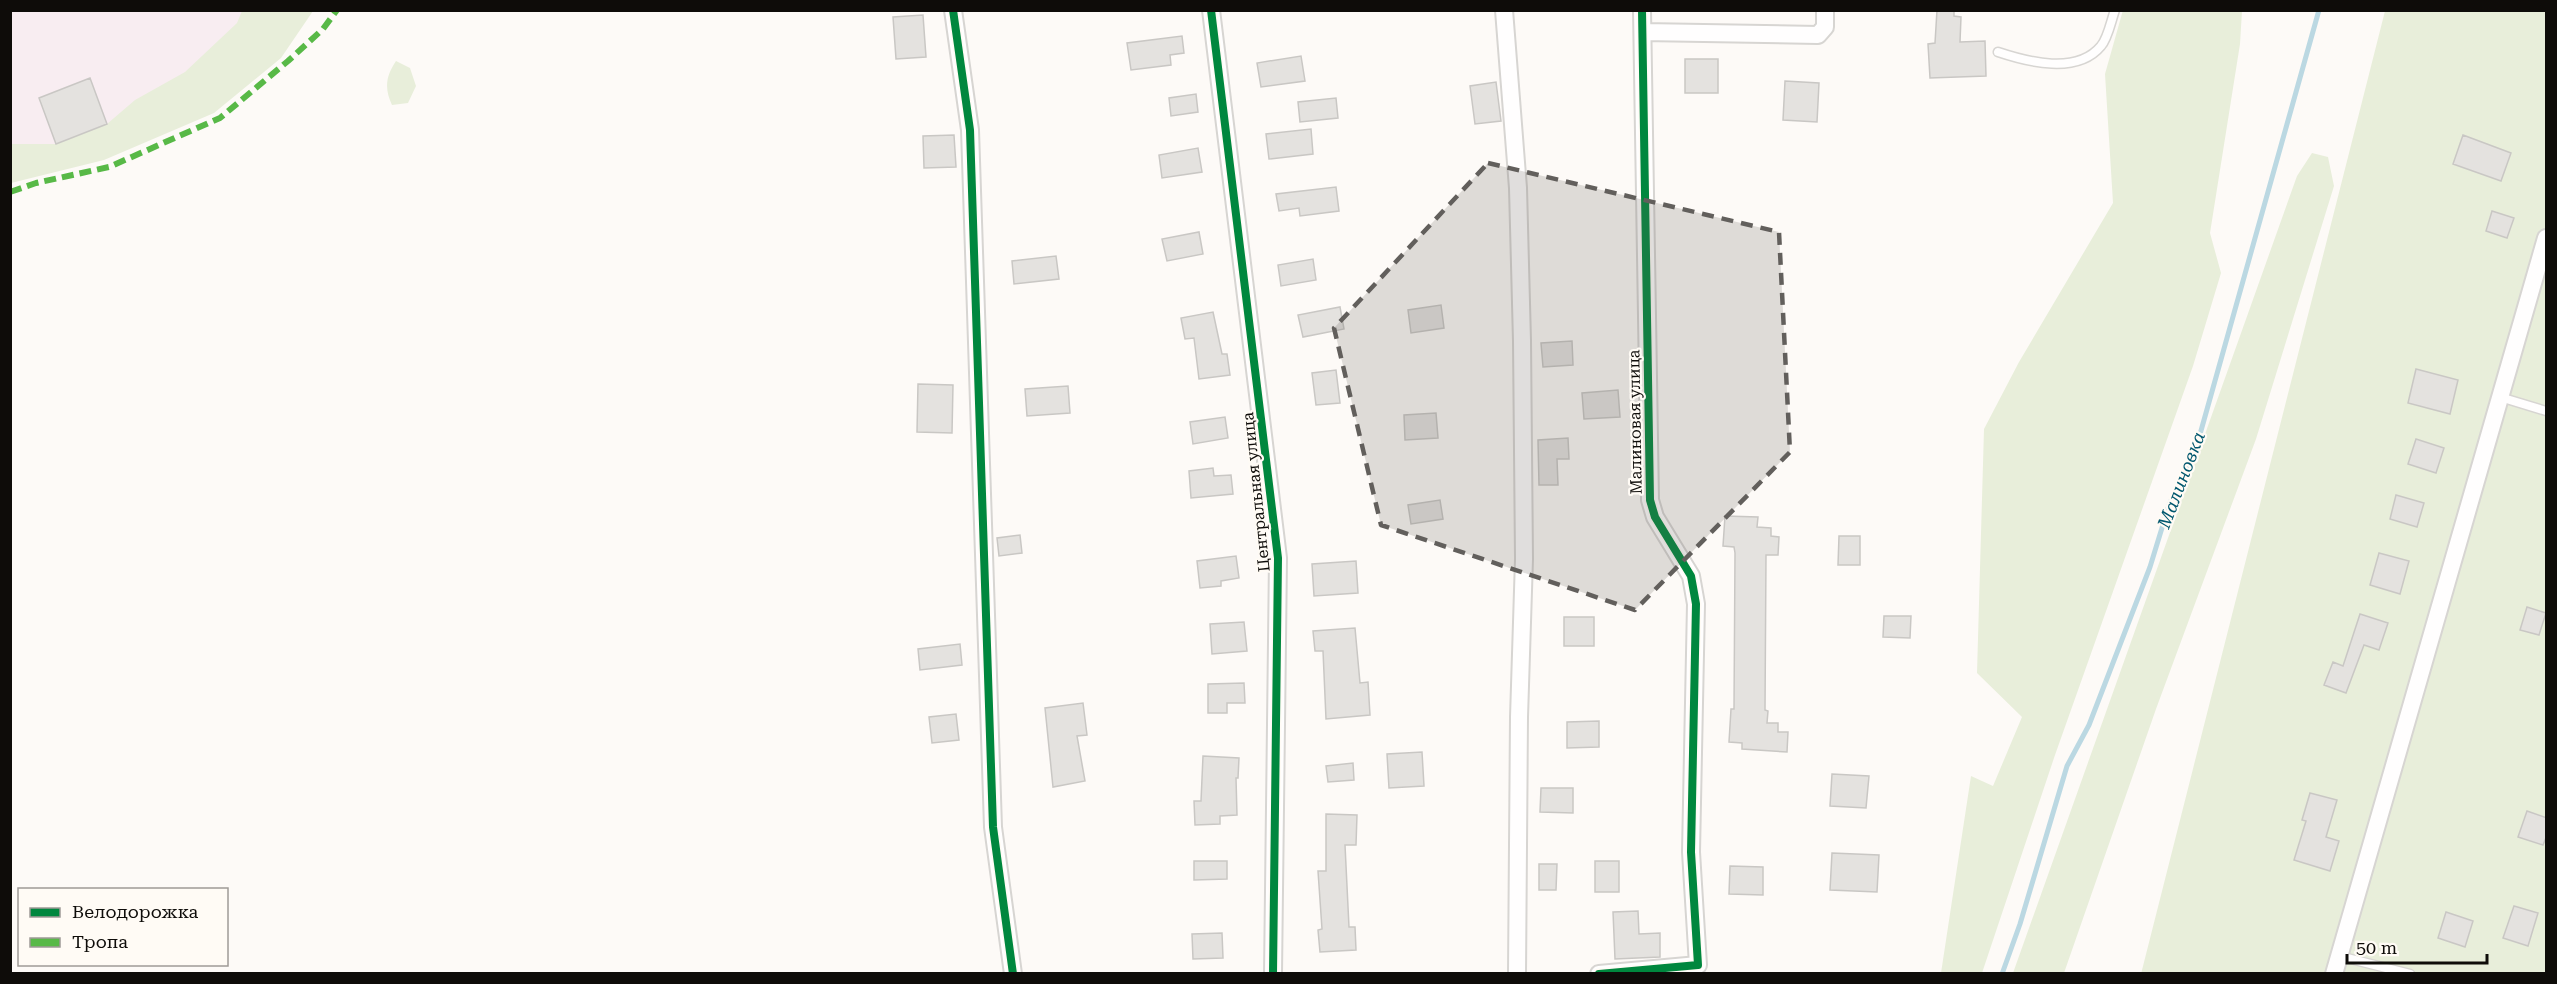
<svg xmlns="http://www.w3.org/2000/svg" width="2557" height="984" viewBox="0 0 2557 984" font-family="'Roboto Serif',serif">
<rect width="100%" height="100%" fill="#fdfaf7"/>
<path fill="#f8edf1" d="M10 11H282L292 41 11 175Z"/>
<path fill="#e8eeda" d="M2123 10 2242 11 2240 44 2210 233 2221 273 2193 366 2055 755 1982 973H1941L1971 776 1993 786 2022 717 1977 673 1984 429 2019 362 2113 203 2105 74Z
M242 11H313L281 58 214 113 104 160 11 183V144H56L107 124 135 100 185 72 237 23Z
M2385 11H2546V973L2141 974Z
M396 61 410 68 416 86 408 103 392 105C384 88 386 76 396 61Z
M2312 153 2328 157 2334 186 2256 439 2156 709 2064 973H2013L2297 176Z"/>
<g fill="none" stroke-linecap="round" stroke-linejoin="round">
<path stroke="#bbd8e2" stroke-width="5" d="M2002 974 2020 924 2067 766 2089 725 2150 567 2169 505 2197 445 2319 10"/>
</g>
<path fill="#e4e2df" stroke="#c9c7c4" stroke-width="1.5" d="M1937 10H1954V16L1961 17 1960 42 1985 41 1986 76 1930 78 1928 44 1935 43Z
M923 15 926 57 896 59 893 17Z
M1182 36 1184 53 1170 55 1171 65 1131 70 1127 43Z
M1301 56 1305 81 1261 87 1257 63Z
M1685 59H1718V93H1685Z
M90 78 107 124 56 144 39 98Z
M1785 81 1819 83 1817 122 1783 120Z
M1496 82 1501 121 1475 124 1470 86Z
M1196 94 1198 112 1171 116 1169 98Z
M1336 98 1338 118 1300 122 1298 102Z
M1311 129 1313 154 1269 159 1266 134Z
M954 135 956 167 924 168 923 136Z
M2463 135 2511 153 2501 181 2453 164Z
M1198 148 1202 172 1162 178 1159 155Z
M1336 187 1339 211 1300 216 1299 208 1279 211 1276 194Z
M2492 211 2514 218 2507 238 2486 231Z
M1199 232 1203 254 1167 261 1162 239Z
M1056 256 1059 279 1014 284 1012 261Z
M1313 259 1316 280 1281 286 1278 265Z
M1441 305 1444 328 1411 333 1408 310Z
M1340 307 1344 329 1303 337 1298 315Z
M1213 312 1222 354H1227L1230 375 1199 379 1194 338 1185 339 1181 318Z
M1572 341 1573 365 1543 367 1541 343Z
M2416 369 2458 380 2450 414 2408 403Z
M1336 370 1340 403 1316 405 1312 373Z
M918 384 953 385 952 433 917 432Z
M1068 386 1070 413 1027 416 1025 389Z
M1618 390 1620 417 1584 419 1582 393Z
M1436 413 1438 438 1405 440 1404 415Z
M1225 417 1228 438 1193 444 1190 422Z
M1568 438 1569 459H1557L1558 485H1539L1538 440Z
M2416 439 2444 448 2436 473 2408 464Z
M1213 468 1214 476 1231 475 1233 494 1191 498 1189 471Z
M2396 495 2424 503 2417 527 2390 519Z
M1440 500 1443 519 1411 524 1408 505Z
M1725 516 1758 517 1757 527 1771 528V536L1779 537 1778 555H1766L1765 710 1768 711 1767 723H1778V732H1788L1787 752 1742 749V743L1729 742 1731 709H1734L1735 553 1734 547 1723 546Z
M1020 535 1022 553 999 556 997 538Z
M1839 536H1860V565H1838Z
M2379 553 2409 561 2400 594 2370 585Z
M1236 556 1239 578 1221 581V586L1200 588 1197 561Z
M1356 561 1358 593 1314 596 1312 564Z
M2527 607 2546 613 2539 635 2520 630Z
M2360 614 2388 623 2379 650 2364 645 2346 693 2324 685 2333 662 2343 666Z
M1884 616H1911L1910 638 1883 637Z
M1564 617H1594V646H1564Z
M1244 622 1247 651 1212 654 1210 624Z
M1355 628 1360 683 1368 682 1370 715 1326 719 1323 651H1315L1313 631Z
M960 644 962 665 920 670 918 649Z
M1244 683 1245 703H1227V713H1208V684Z
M1083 703 1087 735 1077 736 1085 781 1053 787 1045 708Z
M956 714 959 740 932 743 929 717Z
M1599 721V747L1567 748V722Z
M1422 752 1424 786 1389 788 1387 754Z
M1203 756 1239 758 1238 778H1236L1237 815 1220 816V824L1195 825 1194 801H1201Z
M1353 763 1354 780 1328 782 1326 766Z
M1832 774 1869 776 1866 808 1830 806Z
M1541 788H1573V813L1540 812Z
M2310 793 2337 800 2326 837 2339 841 2330 871 2294 860 2306 821 2302 820Z
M2527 811 2547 818V835L2543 845 2518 837Z
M1326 814 1357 815 1356 845H1345L1349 927H1355L1356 950 1320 952 1318 930 1322 929 1318 871H1326Z
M1832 853 1879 855 1877 892 1830 890Z
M1194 861H1227V879L1194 880Z
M1595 861H1619V892H1595Z
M1539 864H1557L1556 890H1539Z
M1730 866 1763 867V895L1729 894Z
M2514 906 2538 913 2528 946 2503 938Z
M1638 911 1639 934 1660 933V957L1615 959 1613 912Z
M2446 912 2473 921 2465 947 2438 938Z
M1222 933 1223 958 1193 959 1192 934Z"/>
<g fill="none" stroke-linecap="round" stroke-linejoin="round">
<defs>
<path id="service" d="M1998 52C2028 62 2077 75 2101 46 2108 38 2111 21 2115 10
M2500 397 2546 411
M2339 956 2410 974"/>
<path id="minor" d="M953 10 970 130 993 827 1013 974
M1211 10 1278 558 1273 974
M1504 10 1518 188 1522 341 1524 559 1519 717 1517 974
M1643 32 1818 35 1825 27V10
M1599 974 1698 965 1691 852 1696 604 1691 576 1655 517 1650 500 1642 10
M2334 974 2546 238"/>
</defs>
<use href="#service" stroke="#d7d5d2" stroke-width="11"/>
<use href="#minor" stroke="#d7d5d2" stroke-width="20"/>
<use href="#service" stroke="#fffefe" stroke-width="8"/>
<use href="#minor" stroke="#fffefe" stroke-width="16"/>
<path stroke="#58b947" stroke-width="6" stroke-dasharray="12 6" stroke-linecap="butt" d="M10 192 36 183 109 167 220 118 288 61 323 29 337 10"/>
<defs>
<path id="cycleway" d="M953 10 970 130 993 827 1013 974
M1211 10 1278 558 1273 974
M1599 974 1698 965 1691 852 1696 604 1691 576 1655 517 1650 500 1642 10"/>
</defs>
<use href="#cycleway" stroke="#fffbf5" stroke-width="11"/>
<use href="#cycleway" stroke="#00873e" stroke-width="8"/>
</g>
<path fill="#625f5c" fill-opacity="0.2" stroke="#625f5c" stroke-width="4.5" stroke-dasharray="12 8" stroke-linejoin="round" d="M1488 163 1779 232 1790 452 1635 610 1381 525 1334 328Z"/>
<g text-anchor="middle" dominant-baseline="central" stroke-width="4.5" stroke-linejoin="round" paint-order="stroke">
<g font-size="16" fill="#0e0c09" stroke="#fffbf5">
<text transform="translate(1635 422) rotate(-91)">Малиновая улица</text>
<text transform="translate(1256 492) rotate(-96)">Центральная улица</text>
</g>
<g font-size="18" font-style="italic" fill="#00576e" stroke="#fffbf5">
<text transform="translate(2181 480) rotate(-69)">Малиновка</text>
</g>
</g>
<rect width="2557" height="984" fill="none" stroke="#0e0c09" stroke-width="24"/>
<rect x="18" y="888" width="210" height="78" fill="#fffbf5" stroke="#9f9b97" stroke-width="1.5"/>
<rect x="30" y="908" width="30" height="9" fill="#00873e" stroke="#9f9b97" stroke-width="1.5"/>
<text x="72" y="918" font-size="18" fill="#0e0c09">Велодорожка</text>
<rect x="30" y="938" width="30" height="9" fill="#58b947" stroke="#9f9b97" stroke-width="1.5"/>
<text x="72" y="948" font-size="18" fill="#0e0c09">Тропа</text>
<path d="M2347 954v9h140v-9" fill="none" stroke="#0e0c09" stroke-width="3"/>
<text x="2356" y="954" font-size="18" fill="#0e0c09" stroke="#fffbf5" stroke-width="4.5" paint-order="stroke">50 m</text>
</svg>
